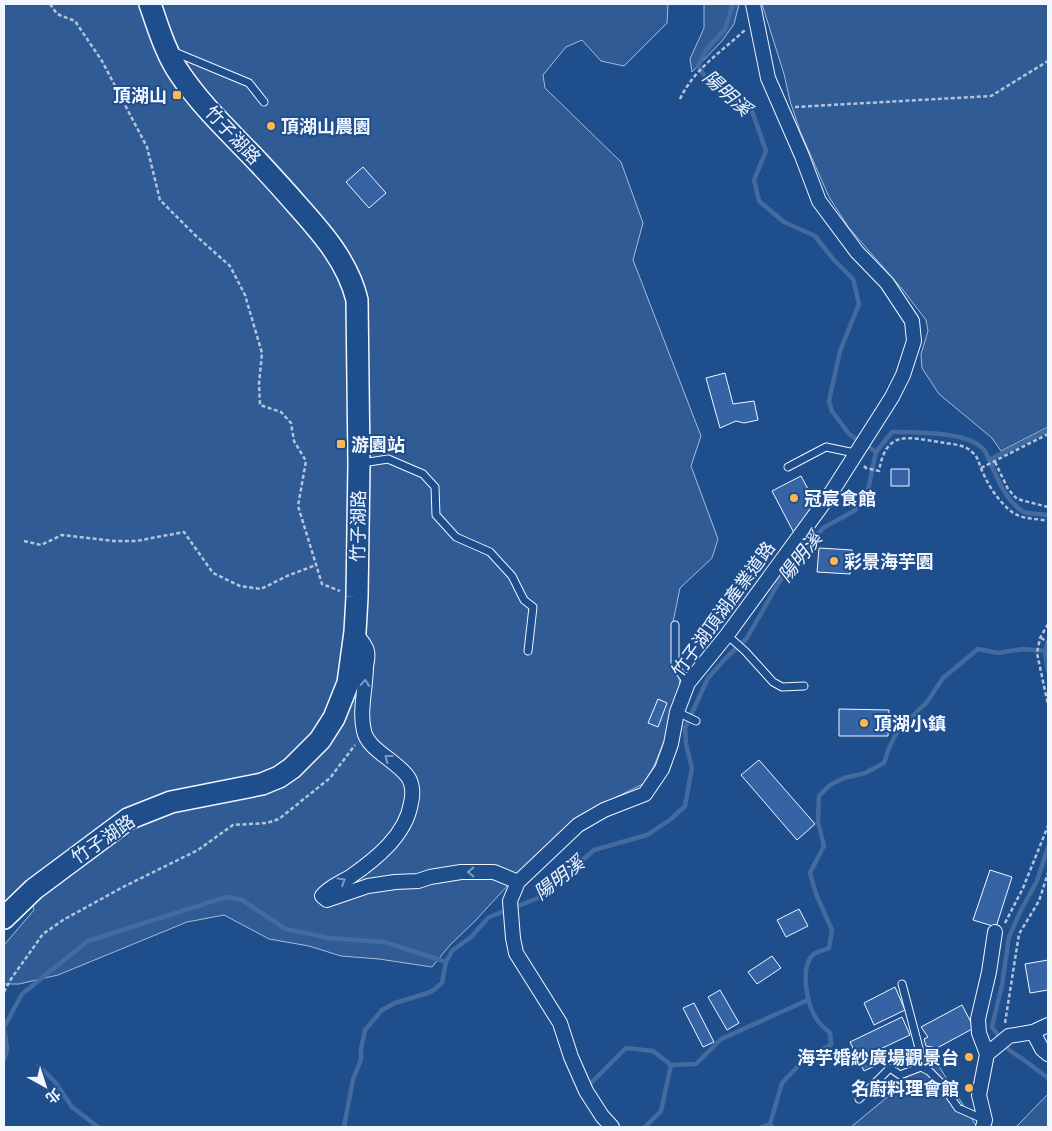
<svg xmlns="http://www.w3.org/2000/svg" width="1052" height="1131" viewBox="0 0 1052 1131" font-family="Inter,'Noto Sans TC',sans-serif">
<rect width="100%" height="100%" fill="#1f4e8c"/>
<path fill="#305b95" stroke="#a8bbd7" d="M4 4H668L667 23 624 66 601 61 582 40 566 47 543 75 545 88 621 162 643 223 633 260 701 436 691 466 718 539 712 558 680 588 672 627 680 686 665 739 654 766 643 784 602 804 521 871 475 921 450 945 432 967 379 959 341 956 309 946 269 939 224 915 187 922 58 975 19 984H4V945L34 910 32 903 4 909Z
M704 4H739L734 24 722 41 692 72 690 59 704 28Z
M762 4H1048V427L1001 451 992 438 939 394 922 368 921 354 928 331 926 320 903 290 849 228 829 197 800 131 790 101 784 74Z
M930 1052 977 1127H851L891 1094Z
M1048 1094V1127H1015L1017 1126Z"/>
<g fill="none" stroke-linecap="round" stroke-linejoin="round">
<path stroke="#446ba0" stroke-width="4.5" d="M876 452 892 432C913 432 975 431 986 453 996 473 1002 497 1022 511 1029 515 1040 513 1048 515
M989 460 1048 430
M1048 642 1045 651 1048 671
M1048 847 1037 881 1021 910 1009 937 1002 985 992 1027 1009 1050 1024 1060 1048 1078
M4 1059 7 1049 4 1027 22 994 88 941 226 897 242 900 286 929 329 938 384 942 446 962
M39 1066 55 1082 72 1107 98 1127
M591 1083 626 1048 653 1051 671 1065 696 1064 721 1039 808 1000
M344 1127 353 1079 361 1060V1049L365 1030 382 1010 395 1003 431 992 442 983 446 962 452 951 471 937 489 917 541 897 594 850 647 835 671 819 685 806 692 768 686 744 685 728 708 678 726 658 747 638 779 582 823 528 854 511 867 495 876 452 849 434 832 411 829 401 840 351 859 304 853 279 834 260 815 236 784 222 759 201 754 180 766 151 752 111 709 83 698 66 706 50 725 29 733 4
M645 1127 661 1111 671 1065
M762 1127 770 1124
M772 1127 770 1124 782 1083 808 1056 831 1045 830 1033C825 1028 819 1024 816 1018 807 1004 799 966 814 954 818 951 825 950 829 948L832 930 816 894 810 873 824 846 818 822 819 796 830 785 844 778 865 773 884 763 889 748 898 730 927 702 943 678 978 649 998 653 1023 649 1045 651"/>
</g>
<path fill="#3563a3" stroke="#f2f6ff" d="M363 167 386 193 369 208 346 182Z
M725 373 733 404 754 401 758 420 744 423 736 421 720 428 706 378Z
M891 469H909V486H891Z
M801 476 817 506 794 533 772 491Z
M819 548 852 550 850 574 817 572Z
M658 699 667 703 658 727 648 723Z
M839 709 889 710 888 736H839Z
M759 760 815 824 797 840 741 775Z
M990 870 1012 877 996 927 973 920Z
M799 909 808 926 786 937 777 920Z
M772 956 781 968 757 984 748 972Z
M1048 960V990L1030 993 1025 964Z
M895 987 905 1010 874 1025 864 1003Z
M720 990 739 1023 727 1030 708 997Z
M694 1003 714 1042 703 1047 683 1008Z
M962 1005 974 1028 937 1048 926 1046 924 1039 928 1037 921 1027Z
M902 1017 910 1035 874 1052 879 1064 864 1071 850 1042Z"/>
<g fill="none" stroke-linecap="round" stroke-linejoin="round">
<defs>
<path id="service" d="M172 51 249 83 264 102
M362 463 388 459 423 474 435 487 436 515 456 537 490 552 512 576 524 600 533 607 528 651
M788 467 826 447 850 452 855 457
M675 625V666L688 683
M727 635 745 651 773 682 782 687 804 686
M677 712 696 721
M902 984 919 1048 921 1067
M859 1099 890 1068 900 1075 921 1067 929 1071 941 1083 958 1108 985 1120"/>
<path id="minor" d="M355 632C358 637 366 645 367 651 368 656 367 662 366 666 366 687 359 711 364 731 368 750 396 760 408 777 413 784 413 795 411 803 406 835 376 859 350 877 340 883 329 887 322 896L327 900 368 886 395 882 418 881 430 877 461 872H494L518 882
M1033 1032 1042 1049 1048 1054
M987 1054 979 1033 978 1019 989 972 995 932
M987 1054 1009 1036 1033 1032 1048 1025
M612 1127 602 1116 586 1091 571 1057 560 1023 516 953 513 938 510 901 518 882 578 825 604 810 645 794 662 769 671 744 677 712 688 683 727 635 831 493 892 397 903 375 914 341 912 321 887 283 857 252 819 201 802 156 768 78 753 4
M983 1127 985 1120 979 1095 987 1054"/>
<path id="primary" d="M4 918 34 889 128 819 171 802 262 784 279 777 292 768 320 740 334 718 348 683 355 632 357 597 359 464 357 300C348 262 322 233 297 205 285 191 273 178 261 165 233 135 203 108 180 74 166 54 158 27 150 4"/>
</defs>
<use href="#service" stroke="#f2f6ff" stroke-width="9"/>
<use href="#minor" stroke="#f2f6ff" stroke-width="16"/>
<use href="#primary" stroke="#f2f6ff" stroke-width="24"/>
<path stroke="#b3c4dc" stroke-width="2.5" stroke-dasharray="4 2.5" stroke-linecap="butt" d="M50 4 57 14 75 21 102 61 147 147 160 200 195 235 230 266 245 295 262 353 259 384 260 405 281 412 291 423 294 441 306 461 298 506 322 584 340 591
M680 99C694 69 721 52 745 30
M795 107 991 96 1048 61
M995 462 1008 489 1017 499 1048 507
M864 466 866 468 879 471C886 430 907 437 939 442 950 444 964 444 972 452 978 457 978 461 981 468 987 484 998 501 1012 512 1023 520 1036 518 1048 521
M981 468 1048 434
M24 541 41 545 62 535 114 541H136L184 532 213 573 240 586 261 589 287 576 316 565
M1048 624 1040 638 1037 653 1048 705
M1041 638 1048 642
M1005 923 1023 888 1048 826
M4 992 11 979 43 934 63 920 125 886 198 850 233 825 267 823 279 819 330 778 355 745
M1005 1023 1019 934 1039 901 1048 873"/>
<use href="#service" stroke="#1f4e8c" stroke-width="7"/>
<use href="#minor" stroke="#1f4e8c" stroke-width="14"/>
<use href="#primary" stroke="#1f4e8c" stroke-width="21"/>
</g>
<defs><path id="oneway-chevron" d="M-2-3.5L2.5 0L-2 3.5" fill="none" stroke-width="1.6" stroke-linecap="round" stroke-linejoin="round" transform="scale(1.25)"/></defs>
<g stroke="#7e9ac0">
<use href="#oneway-chevron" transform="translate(365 683) rotate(-85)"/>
<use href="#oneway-chevron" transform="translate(388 758) rotate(-143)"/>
<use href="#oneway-chevron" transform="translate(471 872) rotate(180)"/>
<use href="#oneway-chevron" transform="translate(342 881) rotate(-31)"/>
</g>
<g fill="#ffb74d" stroke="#1f4e8c" stroke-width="2">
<rect x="172" y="90" width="10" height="10" rx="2.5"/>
<circle cx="271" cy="126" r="5"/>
<rect x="336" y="439" width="10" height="10" rx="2.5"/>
<circle cx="794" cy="498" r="5"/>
<circle cx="834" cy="561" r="5"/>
<circle cx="864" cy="723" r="5"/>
<circle cx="969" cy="1057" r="5"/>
<circle cx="969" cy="1088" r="5"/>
</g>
<g text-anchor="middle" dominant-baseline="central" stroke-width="4" stroke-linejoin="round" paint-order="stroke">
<g font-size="18" font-weight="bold" fill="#f2f6ff" stroke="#1f4e8c" text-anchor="start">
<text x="167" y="95" text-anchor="end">頂湖山</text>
<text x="281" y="126">頂湖山農園</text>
<text x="351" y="444">游園站</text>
<text x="804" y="498">冠宸食館</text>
<text x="844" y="561">彩景海芋園</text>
<text x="874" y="723">頂湖小鎮</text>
<text x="959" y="1057" text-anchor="end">海芋婚紗廣場觀景台</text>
<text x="959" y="1088" text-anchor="end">名廚料理會館</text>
</g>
<g font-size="18" fill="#f2f6ff" stroke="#1f4e8c">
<text transform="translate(233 135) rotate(47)">竹子湖路</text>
<text transform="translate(358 526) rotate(-89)">竹子湖路</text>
<text transform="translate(723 609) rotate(-54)">竹子湖頂湖產業道路</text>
<text transform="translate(103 839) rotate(-34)">竹子湖路</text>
</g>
<g font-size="19" font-style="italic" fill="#f2f6ff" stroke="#1f4e8c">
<text transform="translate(727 93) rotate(42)">陽明溪</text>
<text transform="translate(800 557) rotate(-52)">陽明溪</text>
<text transform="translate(559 878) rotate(-38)">陽明溪</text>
</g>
</g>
<rect width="1052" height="1131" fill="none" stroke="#f2f6ff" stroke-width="10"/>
<g transform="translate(45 1086) rotate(141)" stroke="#1f4e8c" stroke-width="4" paint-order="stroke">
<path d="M0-4L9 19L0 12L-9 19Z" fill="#f2f6ff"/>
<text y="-8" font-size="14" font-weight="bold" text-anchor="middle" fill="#f2f6ff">北</text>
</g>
</svg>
